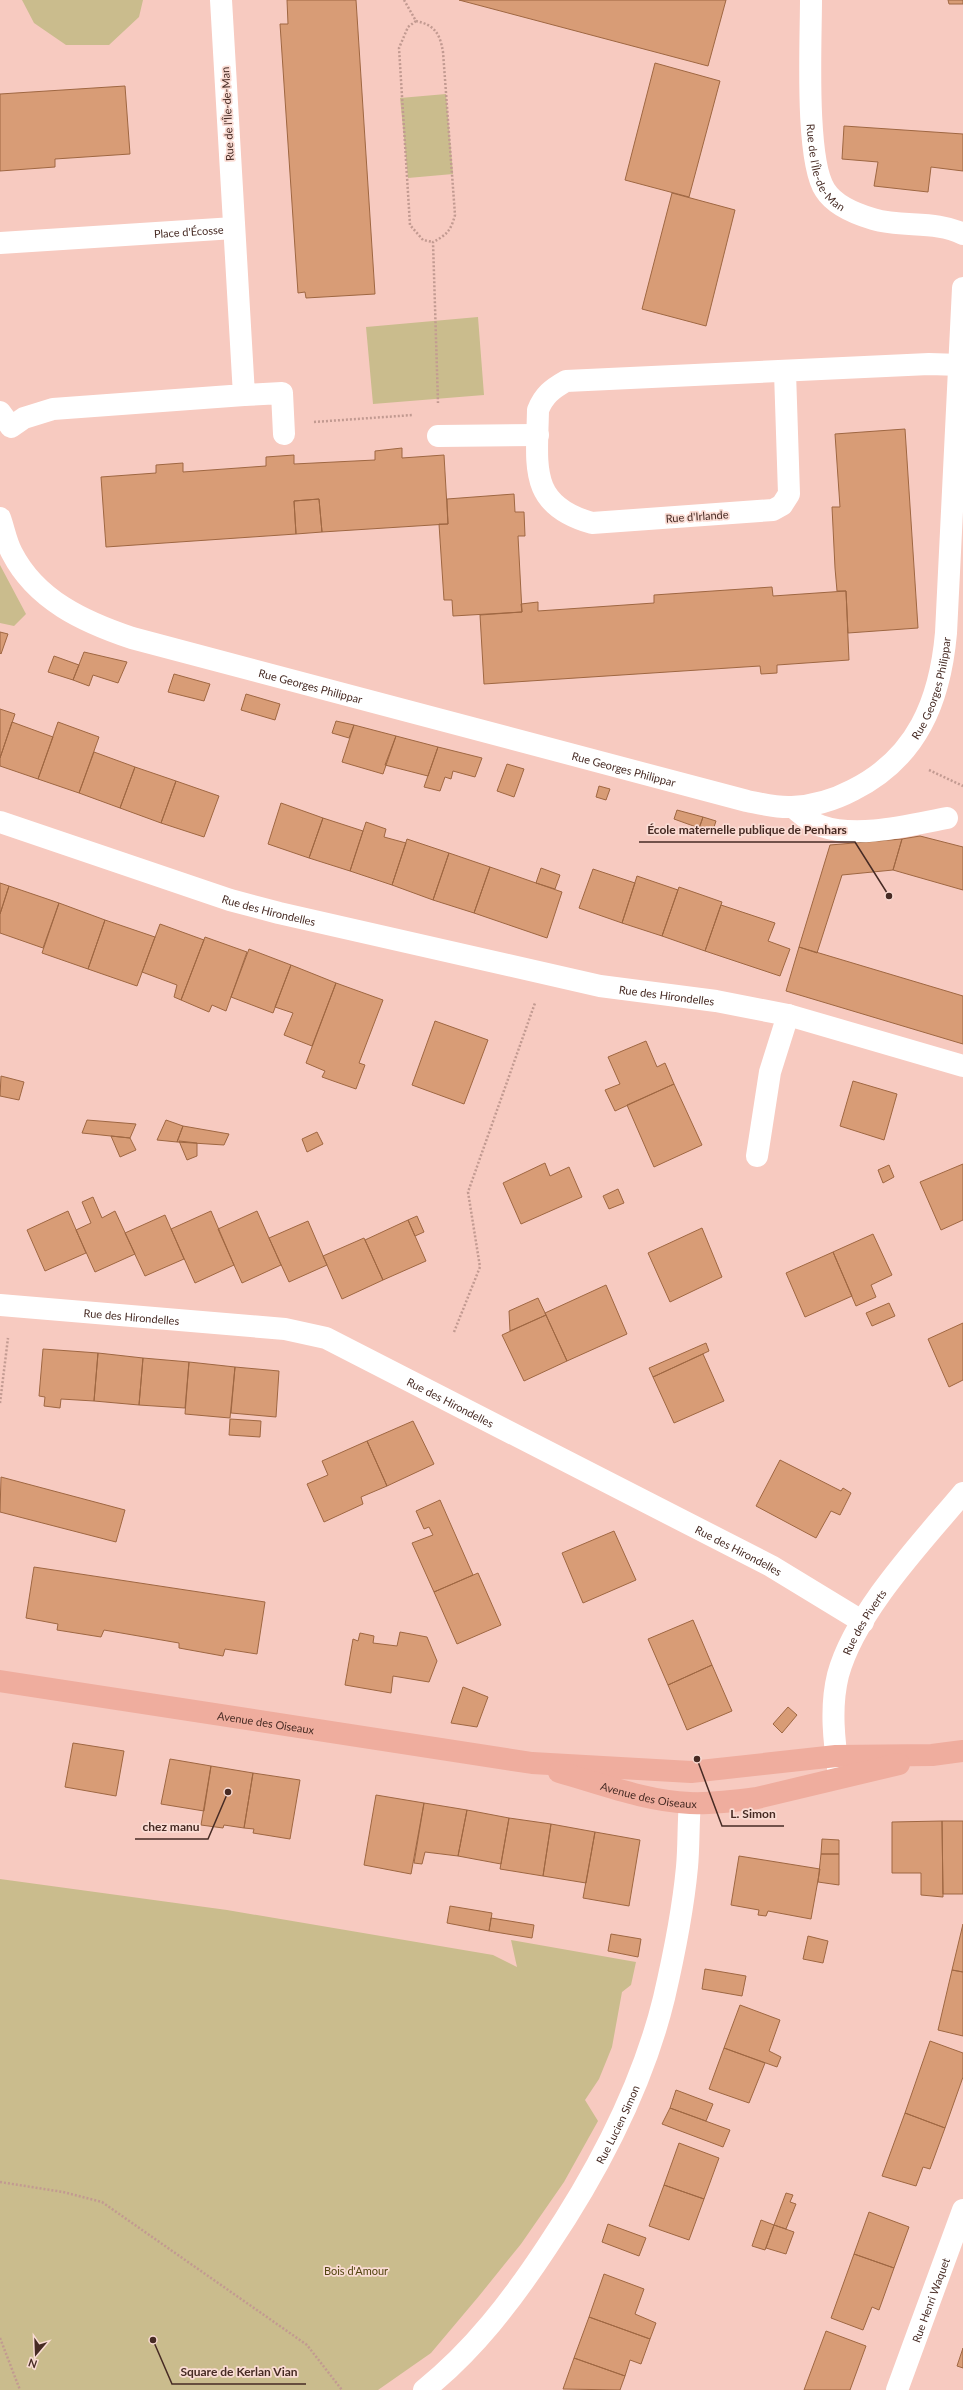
<svg xmlns="http://www.w3.org/2000/svg" width="963" height="2390" viewBox="0 0 963 2390" font-family="Lato,sans-serif">
<rect width="100%" height="100%" fill="#f7cac0"/>
<path fill="#cabc8d" d="M22 0H143L139 17 109 45H66L34 23Z
M446 94 453 174 408 178 400 98Z
M478 317 484 395 373 404 366 327Z
M0 565 26 614 14 626 0 623Z
M0 1879 227 1910 493 1955 517 1967 511 1940 636 1962 631 1985 622 1992 612 2047 599 2079 585 2100 598 2121 564 2182 521 2244 479 2296 431 2353 378 2390H0Z"/>
<path fill="#d89c76" stroke="#9f6742" d="M287 0H356L375 294 306 298 305 292 298 293 280 24H288Z
M459 0H726L708 66Z
M948 0H963V4H949Z
M655 63 720 81 689 197 625 180Z
M125 86 130 154 55 159V167L0 171V94Z
M844 126 963 134V171L931 167 928 192 874 186 878 162 842 159Z
M672 193 735 210 706 326 642 309Z
M905 429 918 628 848 633 846 591H837L835 568 832 507H840L835 434Z
M402 448V458L444 455 448 524 322 532 319 499 294 501 296 534 106 547 101 477 156 473V465L183 463V472L266 466V457L294 455V464L375 460V451Z
M514 494 515 512H524L525 536H518L522 612 453 616 452 600H444L439 524H448L447 499Z
M319 499 322 532 296 534 294 501Z
M772 587 773 596 846 591 849 660 777 665V673L761 674 760 666 744 667 484 684 480 615 522 612 521 604 538 602V611L654 603V595Z
M0 632 8 634 1 654 0 653Z
M84 652 127 662 118 683 93 675 89 686 73 680Z
M54 656 79 665 73 680 48 672Z
M174 674 210 684 204 701 168 692Z
M246 694 280 704 275 720 241 710Z
M0 709 15 714 0 758Z
M336 721 354 725 349 738 332 733Z
M12 722 53 737 38 779 0 766V758Z
M58 722 99 737 79 793 38 779Z
M354 725 396 736 383 774 342 762Z
M396 736 438 747 428 776 385 765Z
M438 747 482 758 475 777 453 771 451 779 445 777 440 791 424 787Z
M94 752 135 767 120 808 79 793Z
M507 764 524 769 514 797 497 791Z
M135 767 176 781 161 823 120 808Z
M176 781 219 796 204 837 161 823Z
M599 786 610 789 606 800 596 797Z
M281 803 323 818 309 858 268 844Z
M677 810 703 817 699 828 674 819Z
M703 817 716 821 712 833 699 829Z
M323 818 363 831 350 871 309 858Z
M366 822 386 829 384 837 406 843 392 885 350 871Z
M920 836 963 847V890L893 870 902 839Z
M407 839 449 853 433 900 392 885Z
M902 839 893 870 842 875 817 953 799 947 830 845Z
M449 853 490 867 474 913 433 900Z
M490 867 562 892 547 938 474 913Z
M541 868 560 875 555 889 536 883Z
M593 869 635 883 622 923 579 908Z
M637 876 678 890 662 936 622 923Z
M0 883 9 886 0 914Z
M9 886 59 903 43 948 0 933V914Z
M679 887 722 902 705 951 662 936Z
M59 903 105 920 88 969 42 953Z
M721 905 775 923 768 941 790 949 780 976 705 951Z
M105 920 155 937 137 986 88 969Z
M160 924 204 940 181 1000 174 997 177 985 142 972Z
M205 937 247 952 226 1011 212 1005 209 1012 181 1000Z
M799 947 963 996V1044L786 991Z
M249 949 291 965 273 1013 231 997Z
M291 965 336 983 312 1046 284 1035 293 1013 275 1007Z
M336 983 383 1000 359 1063 365 1065 356 1089 322 1077 325 1071 306 1063Z
M435 1021 488 1040 464 1104 412 1085Z
M646 1041 657 1067 665 1063 674 1084 615 1111 605 1090 620 1084 608 1057Z
M1 1076 24 1082 19 1100 0 1096Z
M853 1081 897 1094 884 1140 840 1126Z
M674 1084 702 1145 654 1167 627 1105Z
M87 1120 136 1124 130 1138 82 1133Z
M166 1120 183 1126 177 1142 157 1140Z
M183 1126 229 1134 224 1145 177 1142Z
M317 1132 323 1144 307 1152 302 1139Z
M111 1136 130 1138 136 1150 120 1157Z
M179 1141 197 1143V1156L187 1160Z
M545 1163 550 1176 569 1167 582 1197 521 1224 503 1183Z
M963 1164V1220L941 1230 920 1182Z
M889 1165 894 1177 883 1183 878 1170Z
M618 1189 624 1203 609 1209 603 1196Z
M93 1197 102 1218 115 1211 135 1254 95 1272 76 1230 91 1223 82 1202Z
M68 1211 86 1253 45 1271 27 1230Z
M211 1211 234 1265 195 1283 171 1229Z
M257 1211 281 1265 242 1283 218 1229Z
M165 1215 184 1259 145 1276 125 1233Z
M417 1216 424 1232 415 1236 408 1220Z
M408 1220 426 1261 383 1280 365 1240Z
M308 1221 327 1265 289 1282 269 1238Z
M702 1228 722 1277 670 1302 648 1253Z
M873 1234 892 1275 871 1285 876 1297 856 1306 833 1252Z
M364 1238 383 1280 342 1299 323 1256Z
M833 1252 852 1296 805 1317 786 1273Z
M606 1285 627 1334 567 1361 545 1313Z
M538 1298 546 1315 510 1331 509 1311Z
M889 1303 895 1316 872 1326 866 1313Z
M546 1315 567 1361 524 1381 502 1335Z
M963 1323V1380L949 1387 928 1339Z
M706 1343 709 1351 653 1377 649 1368Z
M43 1349 98 1353 94 1401 61 1399 60 1408 44 1406 45 1397 39 1396Z
M98 1353 143 1358 139 1405 94 1401Z
M703 1354 724 1401 674 1423 653 1377Z
M143 1358 189 1362 185 1408 139 1405Z
M189 1362 235 1367 230 1418 185 1414Z
M235 1367 279 1371 276 1417 231 1413Z
M230 1419 261 1421 260 1437 229 1435Z
M413 1421 434 1464 387 1486 367 1441Z
M367 1441 387 1486 361 1497 363 1504 324 1522 307 1484 328 1475 322 1461Z
M780 1460 841 1491 843 1488 851 1493 840 1515 831 1511 816 1538 756 1506Z
M1 1477 125 1510 116 1542 0 1512Z
M440 1500 473 1575 434 1592 412 1543 433 1535 429 1527 424 1529 416 1511Z
M614 1531 636 1580 583 1603 562 1553Z
M34 1567 265 1602 257 1654 225 1649 223 1656 179 1648V1643L104 1630 101 1637 57 1630 58 1624 26 1618Z
M478 1573 501 1625 457 1644 434 1592Z
M693 1620 712 1665 668 1685 648 1639Z
M400 1632 427 1637 437 1661 429 1682 393 1676 391 1693 345 1685 353 1639 358 1641 360 1633 374 1636 373 1643 397 1646Z
M712 1665 732 1711 687 1730 668 1685Z
M463 1687 488 1697 477 1727 451 1723Z
M788 1707 797 1715 782 1733 773 1724Z
M73 1743 124 1751 116 1796 65 1787Z
M170 1759 211 1766 204 1811 161 1804Z
M211 1766 253 1773 244 1828 224 1825 223 1828 201 1825Z
M253 1773 300 1780 290 1839 253 1833 254 1829 244 1828Z
M376 1795 424 1803 411 1874 364 1865Z
M424 1803 467 1810 458 1856 425 1852 422 1864 414 1863Z
M467 1810 509 1818 501 1864 458 1856Z
M509 1818 551 1824 543 1876 500 1869Z
M942 1821 943 1897 921 1895V1873H892V1822Z
M942 1821H963V1894H943Z
M551 1824 595 1832 586 1883 543 1876Z
M595 1832 640 1840 629 1906 583 1898Z
M822 1839 839 1840V1854H821Z
M821 1854H839V1885L818 1882Z
M739 1856 820 1869 811 1919 768 1911 766 1916 758 1915 759 1910 731 1905Z
M450 1906 492 1913 489 1931 447 1923Z
M491 1918 534 1925 532 1938 489 1931Z
M963 1924V1972L952 1970Z
M611 1934 641 1939 638 1957 608 1951Z
M808 1936 828 1941 823 1963 803 1959Z
M705 1969 746 1976 742 1996 702 1989Z
M952 1970 963 1972V2036L938 2030Z
M740 2005 780 2020 769 2051 781 2057 777 2067 724 2048Z
M930 2041 963 2053V2077L945 2128 905 2113Z
M724 2048 765 2063 749 2103 709 2089Z
M676 2090 713 2104 706 2121 670 2108Z
M670 2108 730 2130 723 2147 662 2124Z
M905 2113 945 2128 930 2169 923 2167 916 2186 882 2176Z
M679 2143 719 2158 704 2199 664 2185Z
M664 2185 704 2199 689 2240 649 2226Z
M786 2193 793 2195 790 2202 796 2204 786 2229 774 2225Z
M869 2212 909 2227 894 2268 854 2254Z
M761 2220 774 2225 765 2250 752 2246Z
M608 2224 646 2238 639 2256 602 2242Z
M774 2225 794 2232 786 2254 766 2248Z
M854 2254 894 2268 879 2310 872 2307 863 2330 831 2318Z
M604 2274 644 2289 635 2314 656 2323 650 2339 589 2317Z
M589 2317 650 2339 641 2364 630 2360 625 2376 574 2358Z
M826 2331 866 2346 850 2390H804Z
M963 2348V2368L957 2366Z
M574 2358 625 2376 620 2390 563 2389Z"/>
<g fill="none" stroke-linecap="round" stroke-linejoin="round">
<path stroke="#c29a91" stroke-width="2.5" stroke-dasharray="2 2" stroke-linecap="butt" d="M404 0 416 21C435 25 440 34 443 52L455 215C451 230 447 235 433 242L438 403
M416 21 408 27 399 48 410 225 423 240 433 242
M314 422 413 415
M929 770 963 786
M454 1332 480 1267 468 1192 535 1003
M0 1403 8 1338
M0 2182 63 2192 102 2202 307 2345 342 2390
M0 2338 20 2390"/>
<g stroke="#fff" stroke-width="22">
<path id="s1" d="M811 0C811 40 805 160 825 190 835 206 856 214 873 219 902 228 936 220 963 234"/>
<path id="s2" d="M0 243 234 228"/>
<path d="M785 372 789 494 782 505 773 510 592 523C528 505 537 467 538 410 544 395 552 389 566 381L929 364 961 365"/>
<path d="M244 395 282 393 284 434"/>
<path d="M0 412 11 427 24 418 53 409 244 395 221 0"/>
<path d="M438 436 538 435"/>
<path id="s3" d="M0 518C4 529 6 542 12 553 36 600 84 622 132 638L747 801C762 804 777 808 792 807 814 806 834 800 853 790 917 758 940 701 946 633L963 288"/>
<path d="M793 807C801 814 810 822 821 826 858 839 910 825 947 818"/>
<path id="s4" d="M0 822 230 900 279 913 600 986 716 1001 788 1015 963 1066"/>
<path d="M757 1156 770 1072 788 1015"/>
<path id="s5" d="M0 1305 285 1329 326 1338 771 1566 863 1622"/>
<path id="s6" d="M839 1775C834 1742 830 1707 838 1675 855 1612 922 1542 963 1493"/>
<path id="s7" d="M424 2390C474 2350 512 2300 547 2247 598 2171 642 2088 664 1998 674 1955 683 1910 687 1867 689 1846 688 1824 690 1803"/>
<path id="s8" d="M897 2390 963 2210"/>
</g>
<g stroke="#efad9e" stroke-width="22">
<path id="s9" d="M0 1681 532 1763 691 1772 836 1756 932 1755 963 1751"/>
<path id="s10" d="M559 1772C602 1784 645 1801 690 1803 712 1804 735 1801 757 1798L899 1764"/>
</g>
</g>
<g text-anchor="middle" dominant-baseline="central" stroke-width="3.5" stroke-linejoin="round" paint-order="stroke">
<g font-size="11" fill="#472b24" stroke="#fadcd4">
<text transform="translate(227 114) rotate(-93)">Rue de l'Île-de-Man</text>
<text stroke="none"><textPath href="#s1" startOffset="171">Rue de l'Île-de-Man</textPath></text>
<text stroke="none"><textPath href="#s2" startOffset="189">Place d'Écosse</textPath></text>
<text transform="translate(697 516) rotate(-4)">Rue d'Irlande</text>
<text stroke="none"><textPath href="#s3" startOffset="373">Rue Georges Philippar</textPath></text>
<text stroke="none"><textPath href="#s3" startOffset="1068">Rue Georges Philippar</textPath></text>
<text stroke="none"><textPath href="#s3" startOffset="697">Rue Georges Philippar</textPath></text>
<text stroke="none"><textPath href="#s4" startOffset="283">Rue des Hirondelles</textPath></text>
<text stroke="none"><textPath href="#s4" startOffset="690">Rue des Hirondelles</textPath></text>
<text stroke="none"><textPath href="#s5" startOffset="132">Rue des Hirondelles</textPath></text>
<text stroke="none"><textPath href="#s5" startOffset="468">Rue des Hirondelles</textPath></text>
<text stroke="none"><textPath href="#s5" startOffset="792">Rue des Hirondelles</textPath></text>
<text stroke="none"><textPath href="#s6" startOffset="160">Rue des Piverts</textPath></text>
<text stroke="none"><textPath href="#s9" startOffset="269">Avenue des Oiseaux</textPath></text>
<text stroke="none"><textPath href="#s10" startOffset="93">Avenue des Oiseaux</textPath></text>
<text stroke="none"><textPath href="#s7" startOffset="331">Rue Lucien Simon</textPath></text>
<text stroke="none"><textPath href="#s8" startOffset="96">Rue Henri Waquet</textPath></text>
</g>
<g font-size="11" fill="#52440f" stroke="#fadcd4">
<text x="356" y="2270">Bois d'Amour</text>
</g>
</g>
<path fill="none" stroke="#472b24" stroke-width="1.5" d="M889 896L855 842H639M697 1759L722 1826H784M228 1792L208 1839H135M153 2340L172 2384H306"/>
<g fill="#472b24" stroke="#fadcd4" stroke-width="1.5">
<circle cx="889" cy="896" r="4"/>
<circle cx="697" cy="1759" r="4"/>
<circle cx="228" cy="1792" r="4"/>
<circle cx="153" cy="2340" r="4"/>
</g>
<g font-size="12" text-anchor="middle" font-weight="bold" fill="#472b24" stroke="#fadcd4" stroke-width="3.5" stroke-linejoin="round" paint-order="stroke">
<text x="747" y="834">École maternelle publique de Penhars</text>
<text x="753" y="1818">L. Simon</text>
<text x="171" y="1831">chez manu</text>
<text x="239" y="2376">Square de Kerlan Vian</text>
</g>
<g transform="translate(36 2354) rotate(199)" stroke="#fadcd4" stroke-width="3" paint-order="stroke">
<path d="M0-3L7 15L0 10L-7 15Z" fill="#472b24"/>
<text y="-6" font-size="11" font-weight="bold" text-anchor="middle" fill="#472b24">N</text>
</g>
</svg>
